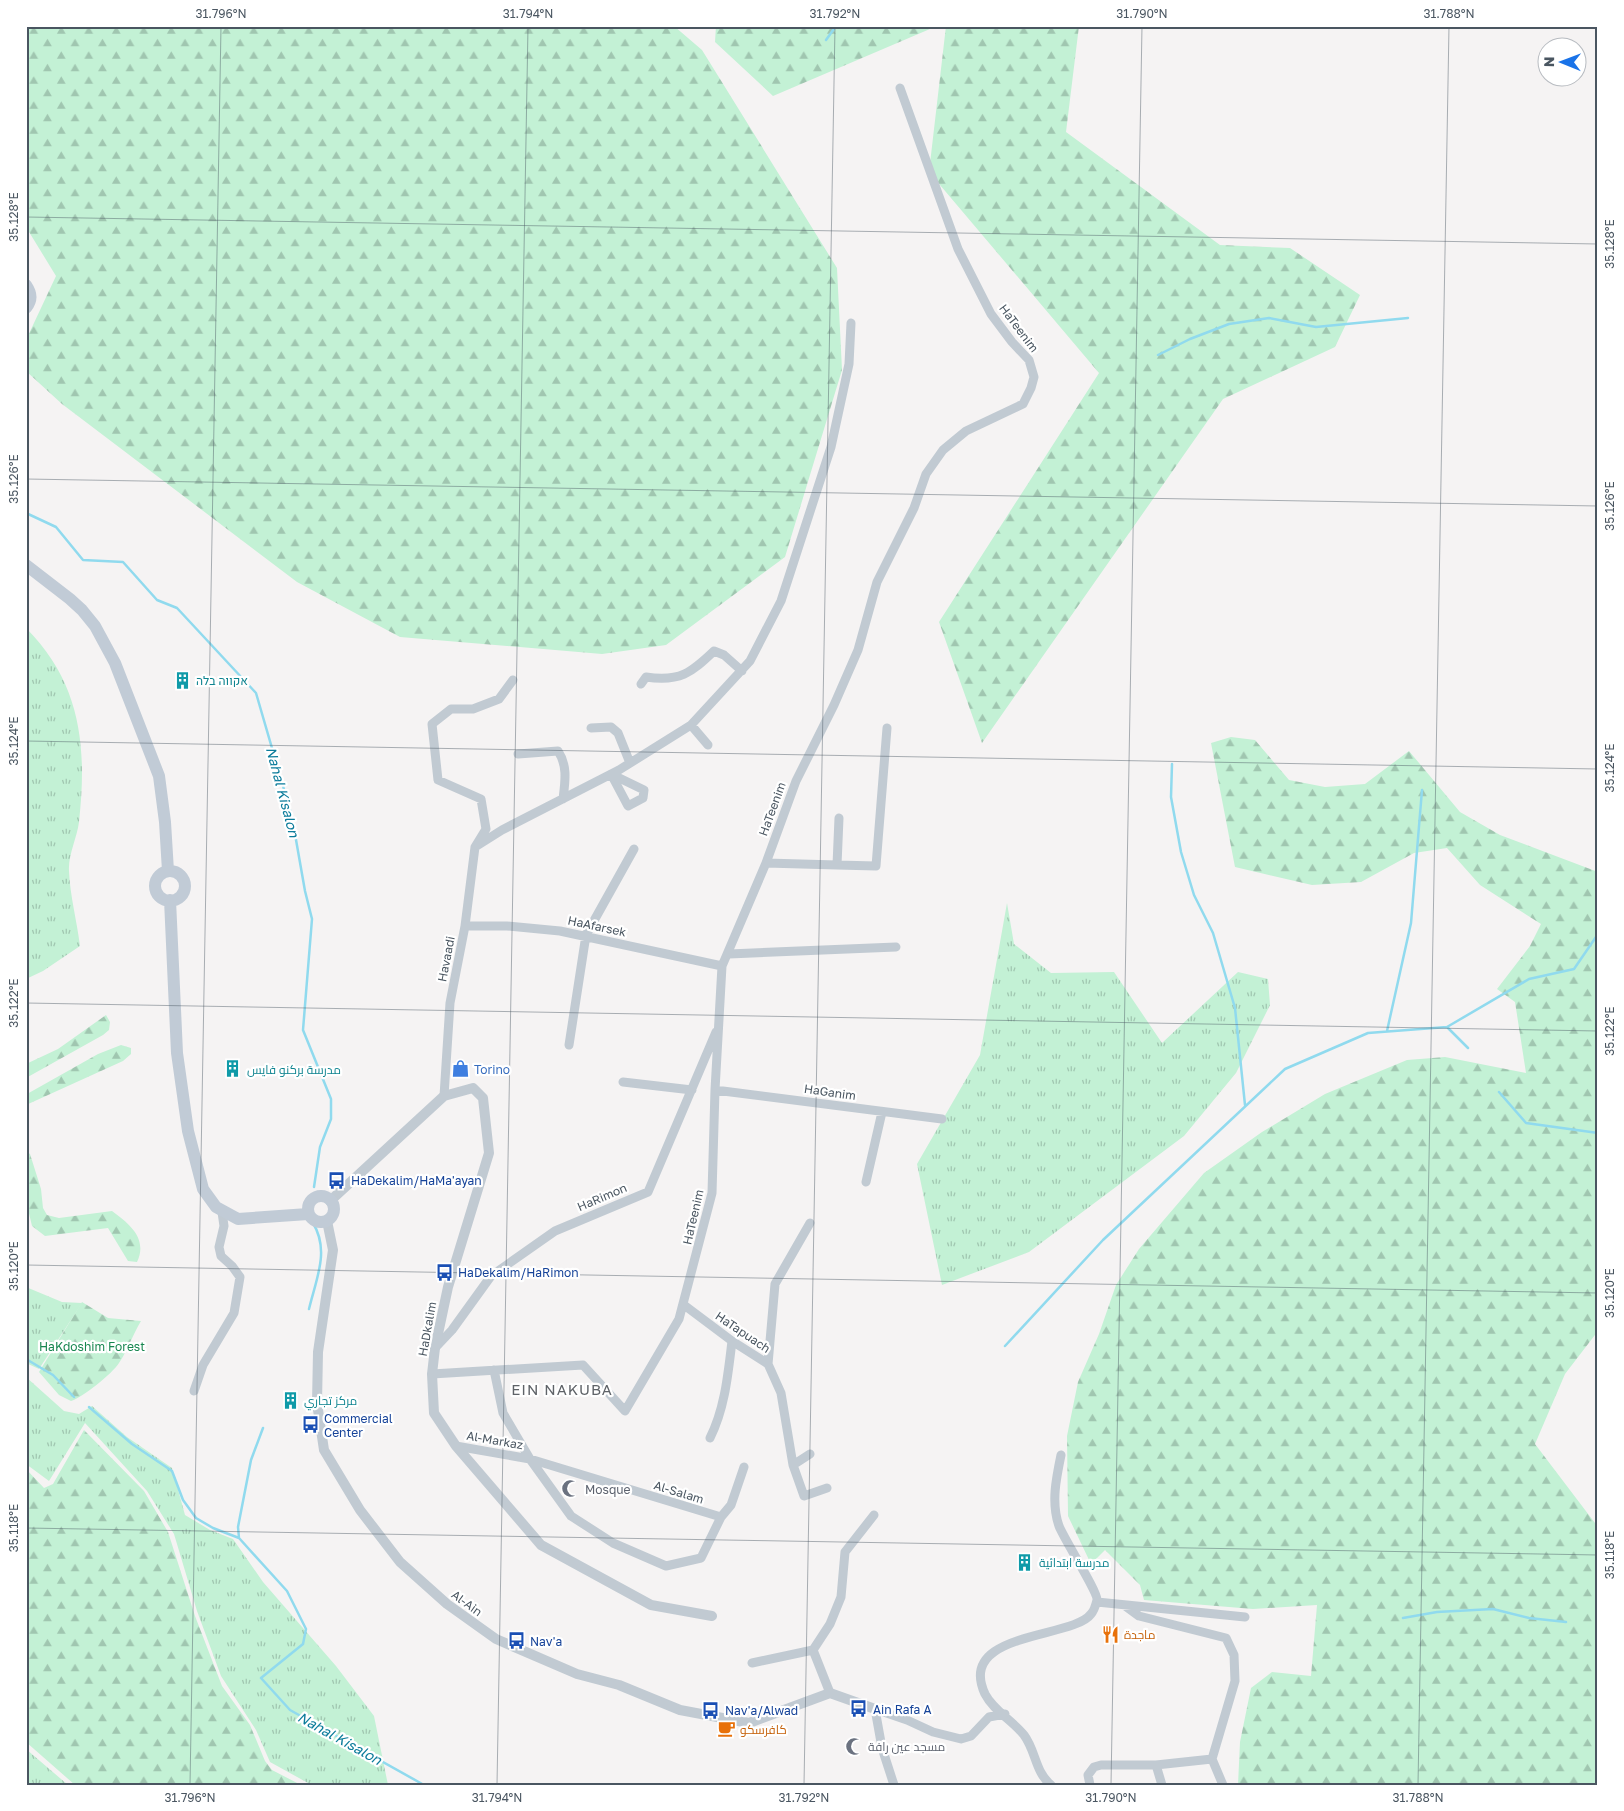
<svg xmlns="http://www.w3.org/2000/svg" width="1624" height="1811" viewBox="0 0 1624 1811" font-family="'Golos Text',Cairo,Heebo,sans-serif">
<defs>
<pattern id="grass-tufts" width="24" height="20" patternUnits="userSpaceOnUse" patternTransform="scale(1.25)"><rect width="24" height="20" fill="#c3f1d5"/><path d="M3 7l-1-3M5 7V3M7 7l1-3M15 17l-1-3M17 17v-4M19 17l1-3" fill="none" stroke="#a0c6b0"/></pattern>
<pattern id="forest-firs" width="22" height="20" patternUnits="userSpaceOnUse" patternTransform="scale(1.25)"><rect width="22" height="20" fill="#c3f1d5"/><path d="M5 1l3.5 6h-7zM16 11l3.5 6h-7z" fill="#a0c6b0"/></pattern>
</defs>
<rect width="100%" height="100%" fill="#f5f3f3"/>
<path fill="url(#grass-tufts)" d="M26 628C82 684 87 749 79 822 77 838 68 855 69 871 70 896 77 921 80 946L43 971 26 979Z
M1007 903 1014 944 1051 973 1114 972 1162 1043 1238 972 1268 979 1270 1005 1236 1073 1184 1136 1029 1252 942 1285 917 1164 980 1055Z
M26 1287 62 1302 82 1303 39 1369 26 1363Z
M26 1377 64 1411 79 1414 92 1406 127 1437 172 1468 185 1515 210 1530 233 1539 263 1582 336 1666 374 1716 388 1785 308 1783 270 1762 256 1730 221 1676 197 1611 174 1534 147 1491 85 1423 49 1481 26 1464Z
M26 1749 68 1785H26Z"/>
<path fill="url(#forest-firs)" d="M26 26H674L702 50 837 268 842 370 785 557 666 645 602 654 400 637 297 582 62 404 26 371V340L56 276 26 227Z
M716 26H937L773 96 715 42Z
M946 26H1079L1066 132 1220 245 1290 248 1360 295 1335 347 1223 399 982 743 939 622 1099 373 929 172Z
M1231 737 1255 740 1289 780 1325 787 1365 784 1409 751 1460 812 1500 835 1598 872V1331L1565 1374 1535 1444 1598 1527V1785H1238L1240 1742 1251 1688 1272 1672 1311 1676 1317 1605 1253 1609 1144 1600 1140 1585 1105 1550 1091 1564 1068 1516 1067 1436 1078 1382 1099 1334 1116 1285 1139 1249 1204 1173 1262 1132 1325 1094 1407 1060 1445 1057 1526 1073 1515 1002 1497 989 1530 946 1541 924 1480 885 1447 848 1414 853 1361 882 1312 885 1235 867 1211 743Z
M106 1015 110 1022 109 1030 103 1035 26 1078V1064L58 1049Z
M121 1045 131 1048V1054L123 1061 26 1105 27 1094 98 1054Z
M26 1151 30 1154 41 1189 43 1208 47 1215 59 1218 112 1211C130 1224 148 1239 137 1262L128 1261 108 1228 45 1236 32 1226 27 1205Z
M82 1302 108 1318 141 1321C133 1334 128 1350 119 1363 112 1374 82 1398 71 1401L59 1395 39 1372Z
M84 1430 144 1491 168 1532 195 1616 222 1686 250 1725 265 1761 272 1770 301 1785H75L26 1742V1469L44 1488 53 1484Z"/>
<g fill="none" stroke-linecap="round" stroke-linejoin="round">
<path stroke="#90daee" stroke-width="2.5" d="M826 40 836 26
M1158 355 1190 339 1229 324 1269 318 1316 327 1408 318
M26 513 56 527 83 560 123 562 157 600 177 608 256 693 292 817 305 891 312 919 303 1030 331 1099V1119L320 1147 314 1187
M1172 764 1171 797 1181 852 1194 895 1213 933 1235 1008 1245 1105
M1447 1027 1529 979 1574 969 1598 934
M1387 1031 1411 923 1422 790
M1499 1092 1526 1123 1598 1133
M309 1309C316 1279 330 1251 313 1223
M1005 1346 1103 1240 1285 1069 1368 1033 1447 1027 1468 1048
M26 1359 53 1375 74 1397
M89 1407 132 1444 172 1471 183 1500 196 1518 213 1528 239 1538
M263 1428 251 1460 238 1527 239 1538 287 1591 306 1629 303 1644 261 1678 290 1710 424 1785
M1403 1618 1437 1612 1493 1609 1529 1618 1566 1622"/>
<path stroke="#c1cad2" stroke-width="9" d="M641 684 646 677C680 682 691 673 714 651L724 655 742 671
M691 725 708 745
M591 728 611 727 618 733 630 763
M518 754 558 751C568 766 565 782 563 799
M611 774 644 790 643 798 628 806Z
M475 847 502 830 619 770 691 725 750 661 781 601 831 447 849 364 851 323
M766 863 837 865 839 818
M837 865 876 866 887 728
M465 926H507L560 931 722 966
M729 954 896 947
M569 1045 586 935 634 849
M623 1082 692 1090
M715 1090 942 1119
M444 1096 450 1003 465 926 475 847 486 829 481 799 438 780 432 724 451 709H473L499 699 513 680
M866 1182 882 1112
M684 1305 732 1341 768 1364 781 1393 793 1465 810 1454
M435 1348 452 1330 491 1276 555 1231 648 1192 716 1032
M768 1364 775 1284 810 1223
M432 1374 583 1365 625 1411 679 1319 712 1193 715 1090 722 966 766 863 796 781 834 705 858 650 877 582 914 508 926 474 943 450 966 431 1023 404 1031 388 1034 377 1029 360 1012 342 991 314 958 249 900 88
M194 1391 203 1365 234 1313 240 1277 232 1266 221 1256 219 1247 224 1226 222 1212
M710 1438C725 1408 728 1374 732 1341
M456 1446 530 1459 721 1517 701 1558 666 1566 613 1543 571 1516 530 1459 503 1413 494 1370
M793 1465 804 1496 827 1488
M721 1517 731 1505 744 1467
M1097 1602 1245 1617
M1124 1605 1139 1616 1226 1638 1234 1655 1235 1681 1212 1759 1223 1785
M752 1663 813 1650
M830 1693 813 1650 830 1624 841 1597 845 1552 874 1515
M1156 1765 1162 1785
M894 1785 882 1748 875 1709 907 1720 933 1732 961 1739 971 1736 989 1717 1005 1714
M1051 1785C1035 1772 1036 1751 1024 1735 1013 1721 993 1710 985 1694 956 1631 1073 1639 1091 1614 1094 1611 1096 1604 1097 1600 1098 1592 1065 1541 1059 1526 1051 1503 1056 1479 1061 1455
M1090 1785 1088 1775 1094 1767 1101 1765H1156L1212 1759"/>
<path stroke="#c1cad2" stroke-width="10" d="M330 1201 444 1096 473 1088 483 1098 489 1153 448 1287 435 1348 432 1374 434 1413 456 1446 541 1545 651 1605 712 1616
M327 1221 333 1250 318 1352 317 1403 324 1450 360 1510 400 1562 447 1604 496 1639 577 1674 619 1685 680 1710 749 1723 830 1693 875 1709"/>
<path stroke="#c1cbd6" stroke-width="12" d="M26 285C32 294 32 300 26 308
M26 565 70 599 82 610 95 626 115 663 159 776 165 822 168 871
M155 886a15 15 0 1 1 30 0a15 15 0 1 1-30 0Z
M170 900 177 1053 188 1131 203 1189 216 1207 238 1219 308 1214
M308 1209a13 13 0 1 1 26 0a13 13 0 1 1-26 0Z"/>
</g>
<path fill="none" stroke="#4a5661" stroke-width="1" stroke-opacity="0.45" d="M26 217 1598 244M26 479 1598 506M26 741 1598 769M26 1003 1598 1031M26 1265 1598 1293M26 1528 1598 1555M190 1785 221 26M497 1785 528 26M804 1785 835 26M1111 1785 1142 26M1418 1785 1449 26"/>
<defs>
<symbol id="building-bare" viewBox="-9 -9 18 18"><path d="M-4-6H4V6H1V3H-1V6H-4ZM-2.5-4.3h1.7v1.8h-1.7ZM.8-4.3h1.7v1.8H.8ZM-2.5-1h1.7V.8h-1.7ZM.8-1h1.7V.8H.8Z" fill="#0f9aa8" stroke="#fff" stroke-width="2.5" paint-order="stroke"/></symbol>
<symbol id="shop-bare" viewBox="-9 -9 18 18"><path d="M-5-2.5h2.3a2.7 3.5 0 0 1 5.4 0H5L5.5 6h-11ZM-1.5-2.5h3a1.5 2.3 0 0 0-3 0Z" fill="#3f7fe0" stroke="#fff" stroke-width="2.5" paint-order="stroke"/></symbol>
<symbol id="bus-bare" viewBox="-9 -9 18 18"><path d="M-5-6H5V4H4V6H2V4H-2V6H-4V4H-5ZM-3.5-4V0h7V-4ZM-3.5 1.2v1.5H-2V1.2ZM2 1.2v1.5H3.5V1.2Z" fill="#1a4fb4" stroke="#fff" stroke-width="2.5" paint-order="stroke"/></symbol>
<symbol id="mosque-bare" viewBox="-9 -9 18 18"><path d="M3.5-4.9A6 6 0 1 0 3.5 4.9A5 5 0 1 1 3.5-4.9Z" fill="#6b7280" stroke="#fff" stroke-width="2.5" paint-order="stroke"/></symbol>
<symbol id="restaurant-bare" viewBox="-9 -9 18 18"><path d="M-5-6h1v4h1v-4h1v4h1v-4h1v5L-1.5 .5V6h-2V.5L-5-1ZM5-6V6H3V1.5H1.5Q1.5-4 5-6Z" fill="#e8710a" stroke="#fff" stroke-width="2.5" paint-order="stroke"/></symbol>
<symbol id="cafe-bare" viewBox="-9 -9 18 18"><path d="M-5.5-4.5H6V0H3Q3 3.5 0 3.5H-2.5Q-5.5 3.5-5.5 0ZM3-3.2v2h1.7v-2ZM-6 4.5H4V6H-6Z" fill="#e8710a" stroke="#fff" stroke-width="2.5" paint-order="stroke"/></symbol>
</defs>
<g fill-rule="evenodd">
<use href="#building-bare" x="170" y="668" width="25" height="25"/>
<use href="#building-bare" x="220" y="1056" width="25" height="25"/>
<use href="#shop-bare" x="448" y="1056" width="25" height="25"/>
<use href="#bus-bare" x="324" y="1168" width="25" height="25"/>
<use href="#bus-bare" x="432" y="1260" width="25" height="25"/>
<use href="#building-bare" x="278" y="1388" width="25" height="25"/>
<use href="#bus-bare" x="298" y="1412" width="25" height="25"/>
<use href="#mosque-bare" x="558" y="1476" width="25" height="25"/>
<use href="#building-bare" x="1012" y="1550" width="25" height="25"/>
<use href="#restaurant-bare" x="1098" y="1622" width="25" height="25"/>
<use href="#bus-bare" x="504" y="1628" width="25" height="25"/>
<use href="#bus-bare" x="846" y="1696" width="25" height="25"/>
<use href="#bus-bare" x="698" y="1698" width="25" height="25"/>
<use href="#cafe-bare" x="714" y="1716" width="25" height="25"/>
<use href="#mosque-bare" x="842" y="1734" width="25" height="25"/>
</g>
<g text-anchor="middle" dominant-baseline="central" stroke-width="4.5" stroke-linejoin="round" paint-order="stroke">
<g font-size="12" fill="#4a5661" stroke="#fff">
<text transform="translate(1019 328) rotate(53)">HaTeenim</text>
<text transform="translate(772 809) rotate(-70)">HaTeenim</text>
<text transform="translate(597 926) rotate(12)">HaAfarsek</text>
<text transform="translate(446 959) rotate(-79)">Havaadi</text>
<text transform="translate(830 1092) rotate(8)">HaGanim</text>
<text transform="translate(602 1197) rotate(-23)">HaRimon</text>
<text transform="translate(693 1217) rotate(-77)">HaTeenim</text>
<text transform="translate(427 1329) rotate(-80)">HaDkalim</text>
<text transform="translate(743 1332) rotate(34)">HaTapuach</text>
<text transform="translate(495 1440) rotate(10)">Al-Markaz</text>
<text transform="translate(679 1492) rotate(17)">Al-Salam</text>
<text transform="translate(467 1603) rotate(36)">Al-Ain</text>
</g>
<g font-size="12" fill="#0d838f" stroke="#fff" text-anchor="start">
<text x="196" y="680">אקווה בלה</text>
<text x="247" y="1069">مدرسة بركنو فايس</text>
<text x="304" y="1400">مركز تجاري</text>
<text x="1039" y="1562">مدرسة ابتدائية</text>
</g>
<g font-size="12" fill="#366cbe" stroke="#fff" text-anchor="start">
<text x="474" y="1069">Torino</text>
</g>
<g font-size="12" fill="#164399" stroke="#fff" text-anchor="start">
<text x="351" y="1180">HaDekalim/HaMa'ayan</text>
<text x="458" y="1272">HaDekalim/HaRimon</text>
<text x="324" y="1418">Commercial<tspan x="324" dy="14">Center</tspan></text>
<text x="530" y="1641">Nav'a</text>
<text x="873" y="1709">Ain Rafa A</text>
<text x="725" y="1710">Nav'a/Alwad</text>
</g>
<g font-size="12" fill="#17864f" stroke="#fff">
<text x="92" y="1346">HaKdoshim Forest</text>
</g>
<g font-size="12" fill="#5b616d" stroke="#fff" text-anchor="start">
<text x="585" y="1489">Mosque</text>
<text x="868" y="1746">مسجد عين رافة</text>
</g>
<g font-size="12" fill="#c56008" stroke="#fff" text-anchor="start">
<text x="1124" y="1634">ماجدة</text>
<text x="740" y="1729">كافرسكو</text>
</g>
<g font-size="14" font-style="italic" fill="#0c7c9b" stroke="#fff">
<text transform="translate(283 792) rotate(75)">Nahal Kisalon</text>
<text transform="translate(340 1738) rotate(29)">Nahal Kisalon</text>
</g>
<g font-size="15" letter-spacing="1" fill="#5f6368" stroke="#fff">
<text x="562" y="1389">EIN NAKUBA</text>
</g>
</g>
<rect width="1624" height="1811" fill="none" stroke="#ffffff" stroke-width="55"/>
<g transform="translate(1562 62) rotate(271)"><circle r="24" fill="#ffffff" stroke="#b7bbc0"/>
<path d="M0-4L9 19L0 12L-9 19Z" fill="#1a73e8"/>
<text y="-8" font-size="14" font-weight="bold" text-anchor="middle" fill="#4a5661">N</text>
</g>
<rect x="28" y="28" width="1568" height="1756" fill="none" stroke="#4a5661" stroke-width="2"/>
<g font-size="12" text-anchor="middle" fill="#4a5661">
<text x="221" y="18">31.796°N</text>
<text x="528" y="18">31.794°N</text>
<text x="835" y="18">31.792°N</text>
<text x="1142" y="18">31.790°N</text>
<text x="1449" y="18">31.788°N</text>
<text transform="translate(14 217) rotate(-90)" y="4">35.128°E</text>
<text transform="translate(1610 244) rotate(-90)" y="4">35.128°E</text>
<text transform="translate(14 479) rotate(-90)" y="4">35.126°E</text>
<text transform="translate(1610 506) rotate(-90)" y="4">35.126°E</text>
<text transform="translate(14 741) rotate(-90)" y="4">35.124°E</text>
<text transform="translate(1610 768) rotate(-90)" y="4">35.124°E</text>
<text transform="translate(14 1003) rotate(-90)" y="4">35.122°E</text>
<text transform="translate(1610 1031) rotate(-90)" y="4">35.122°E</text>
<text transform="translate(14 1266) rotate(-90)" y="4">35.120°E</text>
<text transform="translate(1610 1293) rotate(-90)" y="4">35.120°E</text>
<text transform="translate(14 1528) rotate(-90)" y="4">35.118°E</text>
<text transform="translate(1610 1555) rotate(-90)" y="4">35.118°E</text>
<text x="190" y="1802">31.796°N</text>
<text x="497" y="1802">31.794°N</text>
<text x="804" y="1802">31.792°N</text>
<text x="1111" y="1802">31.790°N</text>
<text x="1418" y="1802">31.788°N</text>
</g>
</svg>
